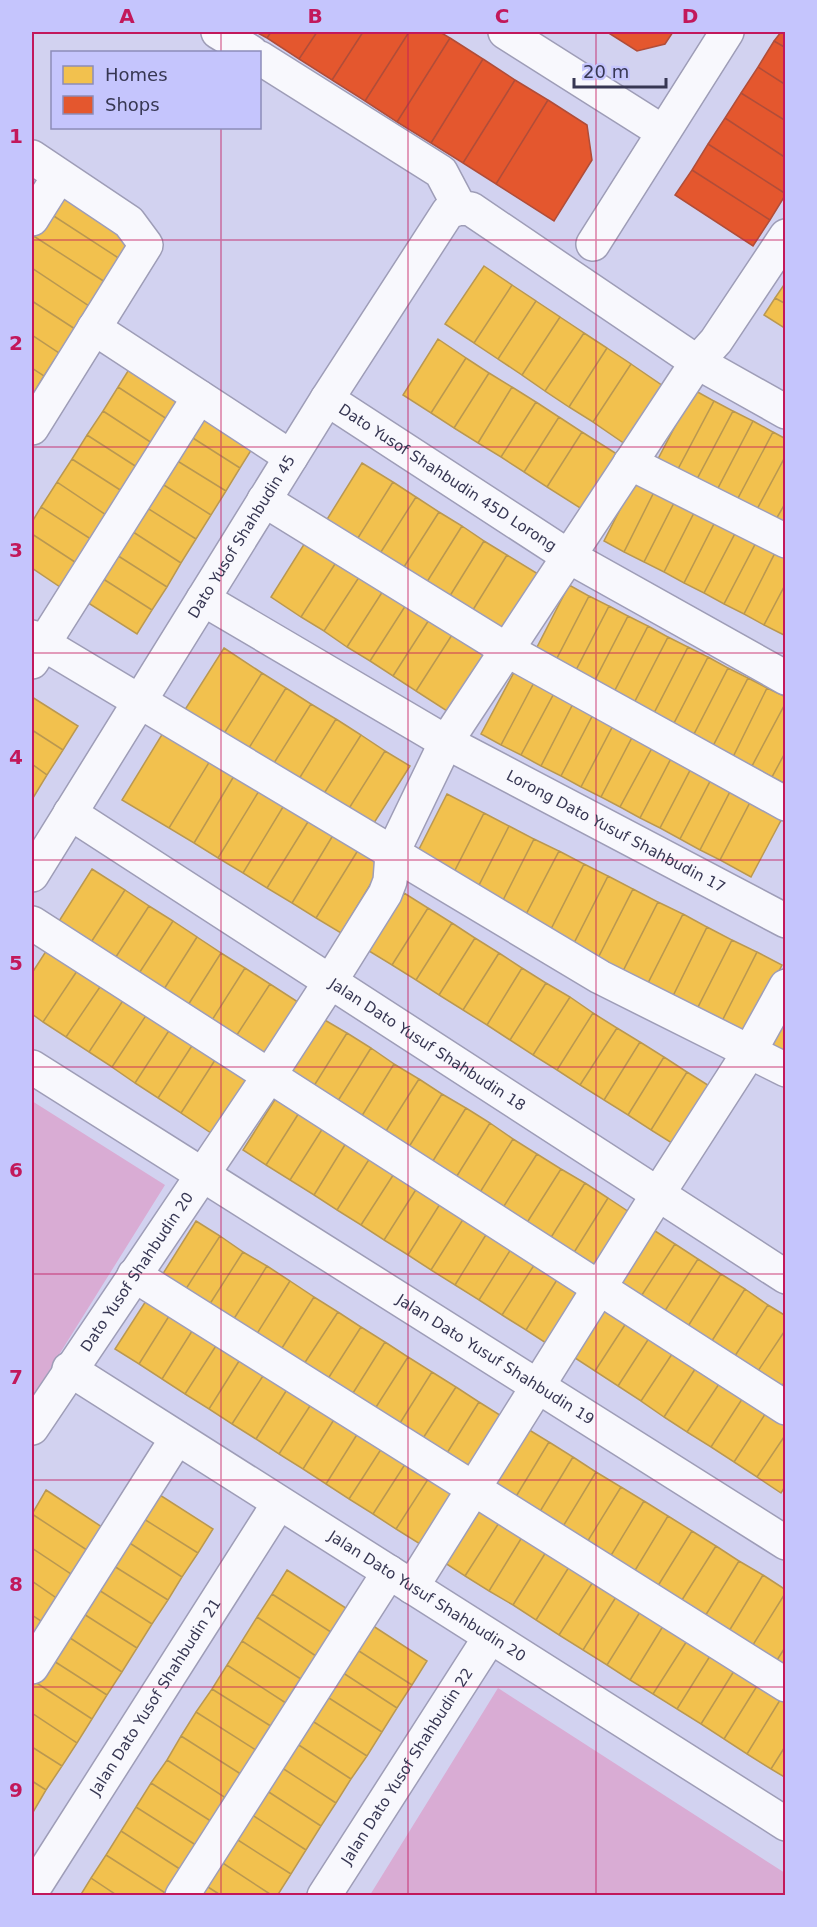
<svg xmlns="http://www.w3.org/2000/svg" width="817" height="1927" viewBox="0 0 817 1927" font-family="'DejaVu Sans',sans-serif">
<rect width="100%" height="100%" fill="#d2d2f0"/>
<path fill="#d9acd4" d="M32 1101 165 1185 32 1398Z
M498 1688 785 1873V1895H370Z"/>
<path fill="#f2c14e" stroke="#ba9850" stroke-width="1.5" d="M58 185 135 235 120 259 43 209Z
M43 209 120 259 105 282 32 235Z
M32 235 105 282 89 306 32 268Z
M484 266 512 285 474 343 445 324Z
M32 268 89 306 75 329 32 301Z
M786 282V304L775 298Z
M512 285 536 301 498 359 474 343Z
M775 298 786 304V329L764 315Z
M32 301 75 329 59 353 32 335Z
M536 301 560 317 522 375 498 359Z
M560 317 584 333 545 391 522 375Z
M584 333 607 348 569 407 545 391Z
M32 335 59 353 44 376 32 368Z
M438 339 466 358 431 413 403 395Z
M607 348 631 364 593 422 569 407Z
M466 358 489 373 454 428 431 413Z
M133 363 189 399 173 423 118 387Z
M631 364 663 386 625 444 593 422Z
M32 368 44 376 32 396Z
M489 373 512 387 478 443 454 428Z
M118 387 173 423 158 447 103 411Z
M512 387 536 402 501 457 478 443Z
M694 390 714 401 678 469 658 459Z
M714 401 733 411 697 479 678 469Z
M536 402 559 417 524 472 501 457Z
M200 409 255 444 240 468 185 433Z
M103 411 158 447 143 471 87 435Z
M733 411 753 421 717 490 697 479Z
M559 417 582 432 547 487 524 472Z
M753 421 773 432 737 500 717 490Z
M582 432 620 456 585 511 547 487Z
M773 432 786 439V455L756 511 737 500Z
M185 433 240 468 226 491 171 457Z
M87 435 143 471 128 495 72 459Z
M786 455V502L775 521 756 511Z
M171 457 226 491 211 515 156 480Z
M72 459 128 495 112 519 57 482Z
M362 463 393 482 356 541 326 521Z
M641 468 661 478 624 552 604 541Z
M661 478 681 489 644 562 624 552Z
M156 480 211 515 196 539 141 504Z
M57 482 112 519 97 543 41 507Z
M393 482 416 497 379 555 356 541Z
M681 489 701 499 664 572 644 562Z
M416 497 439 512 402 570 379 555Z
M701 499 721 510 684 583 664 572Z
M786 502V527L775 521Z
M141 504 196 539 181 563 127 528Z
M41 507 97 543 81 566 32 534V522Z
M721 510 742 520 704 593 684 583Z
M439 512 462 526 425 585 402 570Z
M742 520 762 531 724 604 704 593Z
M462 526 484 541 448 599 425 585Z
M127 528 181 563 167 587 112 552Z
M313 530 344 550 301 617 271 597Z
M762 531 781 541 744 614 724 604Z
M32 534 81 566 66 591 32 568Z
M484 541 507 555 471 613 448 599Z
M781 541 786 543V583L764 625 744 614Z
M344 550 367 565 324 631 301 617Z
M112 552 167 587 152 610 97 575Z
M507 555 538 574 500 633 471 613Z
M367 565 390 580 347 647 324 631Z
M97 575 152 610 137 634 82 599Z
M390 580 413 594 370 661 347 647Z
M786 583V633L784 635 764 625Z
M569 585 589 596 554 664 534 653Z
M413 594 436 609 393 676 370 661Z
M589 596 609 606 574 674 554 664Z
M609 606 628 616 593 684 574 674Z
M436 609 459 624 416 691 393 676Z
M628 616 648 626 613 694 593 684Z
M459 624 490 645 447 711 416 691Z
M648 626 668 637 633 705 613 694Z
M668 637 688 647 653 715 633 705Z
M688 647 708 657 673 725 653 715Z
M224 648 262 673 220 740 181 716Z
M708 657 728 668 693 736 673 725Z
M519 663 539 673 501 745 481 734Z
M728 668 748 678 713 746 693 736Z
M262 673 286 688 244 756 220 740Z
M539 673 559 684 521 755 501 745Z
M748 678 767 688 733 757 713 746Z
M559 684 578 694 541 766 521 755Z
M286 688 311 704 269 771 244 756Z
M767 688 786 697V702L752 766 733 757Z
M578 694 598 705 561 776 541 766Z
M32 697 78 726 63 750 32 730Z
M786 702V751L772 777 752 766Z
M311 704 336 719 294 787 269 771Z
M598 705 618 716 581 787 561 776Z
M618 716 638 726 601 797 581 787Z
M336 719 361 735 318 803 294 787Z
M638 726 658 737 620 807 601 797Z
M166 728 213 756 169 828 122 800Z
M32 730 63 750 47 775 32 764Z
M361 735 385 751 343 818 318 803Z
M658 737 677 747 640 818 620 807Z
M677 747 697 757 660 828 640 818Z
M385 751 410 766 367 834 343 818Z
M786 751V784L772 777Z
M213 756 237 771 194 843 169 828Z
M697 757 717 768 680 839 660 828Z
M32 764 47 775 33 798H32Z
M717 768 737 778 700 850 680 839Z
M237 771 262 786 218 858 194 843Z
M737 778 757 789 720 860 700 850Z
M262 786 286 802 243 873 218 858Z
M757 789 786 811 751 877 720 860Z
M447 794 484 813 447 886 410 867Z
M286 802 311 817 267 888 243 873Z
M484 813 509 826 472 899 447 886Z
M311 817 335 832 292 903 267 888Z
M509 826 534 839 497 912 472 899Z
M335 832 360 847 316 918 292 903Z
M534 839 559 851 521 924 497 912Z
M360 847 384 862 341 933 316 918Z
M559 851 584 864 547 937 521 924Z
M584 864 608 876 571 949 547 937Z
M92 869 125 890 86 950 54 929Z
M608 876 633 889 596 962 571 949Z
M633 889 658 902 621 975 596 962Z
M125 890 149 906 110 966 86 950Z
M404 893 428 908 392 965 369 951Z
M658 902 683 914 646 987 621 975Z
M149 906 173 921 134 981 110 966Z
M428 908 452 923 416 980 392 965Z
M683 914 707 927 671 1000 646 987Z
M173 921 197 937 159 997 134 981Z
M452 923 475 938 439 995 416 980Z
M707 927 732 940 695 1013 671 1000Z
M197 937 221 953 183 1013 159 997Z
M475 938 499 953 463 1010 439 995Z
M732 940 757 952 720 1025 695 1013Z
M50 945 81 965 43 1022 32 1014V973Z
M757 952 782 965 745 1038 720 1025Z
M221 953 245 968 207 1028 183 1013Z
M499 953 522 968 487 1025 463 1010Z
M81 965 104 981 66 1037 43 1022Z
M245 968 270 984 231 1044 207 1028Z
M522 968 546 983 510 1040 487 1025Z
M104 981 126 996 89 1052 66 1037Z
M546 983 570 997 533 1055 510 1040Z
M270 984 301 1004 262 1064 231 1044Z
M126 996 149 1011 112 1067 89 1052Z
M570 997 593 1013 557 1070 533 1055Z
M149 1011 172 1026 135 1083 112 1067Z
M786 1011V1059L767 1049Z
M593 1013 617 1028 580 1085 557 1070Z
M323 1019 347 1033 307 1097 283 1083Z
M172 1026 195 1041 158 1098 135 1083Z
M617 1028 640 1042 604 1100 580 1085Z
M347 1033 371 1048 331 1112 307 1097Z
M195 1041 217 1057 181 1113 158 1098Z
M640 1042 664 1057 628 1115 604 1100Z
M371 1048 394 1064 355 1127 331 1112Z
M217 1057 248 1077 211 1133 181 1113Z
M664 1057 687 1072 651 1130 628 1115Z
M394 1064 419 1079 379 1142 355 1127Z
M687 1072 711 1087 675 1145 651 1130Z
M419 1079 442 1094 402 1158 379 1142Z
M281 1090 304 1105 266 1165 243 1150Z
M442 1094 466 1108 426 1172 402 1158Z
M304 1105 328 1120 290 1180 266 1165Z
M466 1108 490 1123 450 1187 426 1172Z
M328 1120 351 1135 314 1195 290 1180Z
M490 1123 513 1139 474 1202 450 1187Z
M351 1135 375 1150 337 1210 314 1195Z
M513 1139 537 1154 497 1217 474 1202Z
M375 1150 399 1166 361 1225 337 1210Z
M537 1154 561 1169 521 1232 497 1217Z
M399 1166 422 1180 384 1240 361 1225Z
M561 1169 585 1183 545 1247 521 1232Z
M422 1180 445 1196 408 1255 384 1240Z
M585 1183 608 1198 568 1262 545 1247Z
M445 1196 469 1210 431 1270 408 1255Z
M608 1198 632 1214 593 1277 568 1262Z
M469 1210 492 1225 455 1285 431 1270Z
M196 1221 220 1236 182 1295 159 1280Z
M492 1225 516 1241 479 1300 455 1285Z
M652 1229 675 1244 638 1301 615 1286Z
M220 1236 243 1252 206 1310 182 1295Z
M516 1241 540 1256 502 1315 479 1300Z
M675 1244 698 1259 661 1317 638 1301Z
M243 1252 267 1266 230 1325 206 1310Z
M540 1256 563 1270 526 1330 502 1315Z
M698 1259 721 1274 685 1331 661 1317Z
M267 1266 290 1281 253 1340 230 1325Z
M563 1270 587 1286 549 1345 526 1330Z
M721 1274 745 1289 708 1347 685 1331Z
M290 1281 314 1297 277 1356 253 1340Z
M745 1289 768 1305 731 1362 708 1347Z
M153 1290 176 1305 139 1364 115 1349Z
M314 1297 338 1312 300 1370 277 1356Z
M609 1299 632 1314 595 1371 572 1356Z
M176 1305 199 1320 162 1379 139 1364Z
M768 1305 786 1316V1329L754 1377 731 1362Z
M338 1312 361 1327 324 1385 300 1370Z
M632 1314 655 1329 618 1386 595 1371Z
M199 1320 223 1335 185 1394 162 1379Z
M361 1327 385 1342 348 1401 324 1385Z
M655 1329 678 1345 641 1401 618 1386Z
M786 1329V1380L777 1393 754 1377Z
M223 1335 246 1350 209 1409 185 1394Z
M385 1342 408 1357 371 1415 348 1401Z
M678 1345 701 1360 664 1417 641 1401Z
M246 1350 270 1365 232 1424 209 1409Z
M408 1357 432 1372 395 1431 371 1415Z
M701 1360 725 1375 687 1432 664 1417Z
M270 1365 293 1380 256 1439 232 1424Z
M432 1372 456 1387 418 1446 395 1431Z
M725 1375 748 1390 711 1447 687 1432Z
M293 1380 317 1395 279 1454 256 1439Z
M456 1387 479 1402 442 1461 418 1446Z
M748 1390 771 1405 734 1462 711 1447Z
M317 1395 340 1410 303 1469 279 1454Z
M479 1402 503 1417 466 1476 442 1461Z
M771 1405 786 1415V1434L757 1477 734 1462Z
M340 1410 363 1425 326 1484 303 1469Z
M363 1425 387 1440 349 1499 326 1484Z
M526 1428 549 1442 509 1508 485 1493Z
M786 1434V1485L781 1493 757 1477Z
M387 1440 411 1455 373 1514 349 1499Z
M549 1442 573 1457 533 1523 509 1508Z
M411 1455 434 1470 396 1529 373 1514Z
M573 1457 596 1472 556 1538 533 1523Z
M434 1470 457 1485 420 1544 396 1529Z
M596 1472 621 1487 581 1552 556 1538Z
M621 1487 644 1501 604 1567 581 1552Z
M46 1490 111 1533 96 1556 32 1514Z
M152 1490 213 1529 198 1553 136 1514Z
M480 1500 504 1515 465 1576 442 1561Z
M644 1501 668 1516 628 1582 604 1567Z
M32 1514 96 1556 80 1580 32 1548Z
M136 1514 198 1553 182 1577 122 1538Z
M504 1515 527 1529 489 1591 465 1576Z
M668 1516 692 1531 651 1597 628 1582Z
M527 1529 551 1544 513 1605 489 1591Z
M692 1531 716 1546 675 1611 651 1597Z
M122 1538 182 1577 168 1600 106 1561Z
M551 1544 574 1559 536 1620 513 1605Z
M716 1546 739 1561 699 1626 675 1611Z
M32 1548 80 1580 65 1604 32 1581Z
M574 1559 598 1574 559 1635 536 1620Z
M106 1561 168 1600 152 1624 91 1585Z
M739 1561 763 1575 723 1641 699 1626Z
M287 1570 352 1612 337 1636 272 1594Z
M598 1574 621 1589 583 1650 559 1635Z
M763 1575 786 1590V1592L746 1656 723 1641Z
M32 1581 65 1604 50 1627 32 1615Z
M91 1585 152 1624 137 1648 76 1609Z
M621 1589 645 1604 607 1665 583 1650Z
M786 1592V1646L770 1671 746 1656Z
M272 1594 337 1636 322 1660 257 1617Z
M645 1604 668 1618 630 1680 607 1665Z
M76 1609 137 1648 122 1672 61 1632Z
M32 1615 50 1627 32 1648Z
M257 1617 322 1660 307 1683 242 1641Z
M668 1618 692 1633 653 1694 630 1680Z
M364 1620 427 1661 412 1685 348 1644Z
M61 1632 122 1672 107 1695 46 1656Z
M692 1633 715 1648 677 1709 653 1694Z
M242 1641 307 1683 292 1707 227 1665Z
M348 1644 412 1685 397 1708 334 1667Z
M786 1646V1680L770 1671Z
M715 1648 739 1663 701 1724 677 1709Z
M46 1656 107 1695 92 1719 32 1680Z
M739 1663 762 1678 724 1739 701 1724Z
M227 1665 292 1707 277 1730 212 1689Z
M334 1667 397 1708 382 1732 318 1691Z
M762 1678 785 1692 747 1754 724 1739Z
M32 1680 92 1719 77 1743 32 1713Z
M212 1689 277 1730 262 1754 196 1712Z
M318 1691 382 1732 367 1756 303 1715Z
M785 1692 786 1745 771 1769 747 1754Z
M196 1712 262 1754 247 1778 181 1736Z
M32 1713 77 1743 62 1766 32 1747Z
M303 1715 367 1756 351 1779 288 1738Z
M181 1736 247 1778 232 1802 167 1760Z
M288 1738 351 1779 336 1803 273 1762Z
M786 1745V1778L771 1769Z
M32 1747 62 1766 46 1790 32 1781Z
M167 1760 232 1802 217 1825 151 1783Z
M273 1762 336 1803 321 1826 258 1785Z
M32 1781 46 1790 32 1814Z
M151 1783 217 1825 202 1849 136 1807Z
M258 1785 321 1826 306 1850 243 1809Z
M136 1807 202 1849 186 1873 121 1831Z
M243 1809 306 1850 291 1874 227 1833Z
M121 1831 186 1873 170 1896 106 1855Z
M227 1833 291 1874 277 1896H273L212 1856Z
M106 1855 170 1896H118L91 1878Z
M212 1856 273 1896H222L197 1880Z
M91 1878 118 1896H80Z
M197 1880 222 1896H187Z"/>
<path fill="#e4572e" stroke="#b04d39" stroke-width="1.5" d="M256 32H271L267 38Z
M271 32H317L299 59 267 38Z
M317 32H363L332 80 299 59Z
M363 32H409L365 101 332 80Z
M409 32H440L450 38 397 122 365 101Z
M607 32H673L665 44 637 51Z
M781 32H786V48L774 41Z
M450 38 483 59 431 143 397 122Z
M774 41 786 48V85L758 67Z
M483 59 515 80 463 163 431 143Z
M758 67 786 85V121L741 93Z
M515 80 548 100 496 184 463 163Z
M741 93 786 121V158L725 118Z
M548 100 587 125 592 160 554 221 496 184Z
M725 118 786 158V194L708 144Z
M708 144 786 194 770 220 692 170Z
M692 170 770 220 753 246 675 195Z"/>
<g fill="none" stroke-linecap="round" stroke-linejoin="round">
<defs>
<g id="minor">
<path d="M218 32 251 52"/>
<path d="M505 32 663 132"/>
<path d="M260 58 441 172 460 208"/>
<path d="M32 157 129 222 146 245 32 428"/>
<path d="M32 219 59 176"/>
<path d="M593 244 727 32"/>
<path d="M94 328 291 457"/>
<path id="s1" d="M327 399 568 556 786 678"/>
<path d="M630 463 786 541"/>
<path d="M264 500 507 650 786 804"/>
<path id="s2" d="M203 599 446 742 786 921"/>
<path d="M32 637 600 977 786 1070"/>
<path d="M32 662 199 397"/>
<path id="s3" d="M70 813 786 1277"/>
<path id="s4" d="M32 875 327 399 448 212 460 208 471 209 697 362 786 412"/>
<path d="M32 923 786 1408"/>
<path id="s5" d="M32 1067 786 1543"/>
<path d="M134 1275 786 1685"/>
<path id="s6" d="M69 1369 786 1824"/>
<path id="s7" d="M32 1428 269 1076 330 982 385 894 390 881 392 854 446 742 697 362 716 341 786 236"/>
<path d="M412 1587 658 1194 750 1051 786 986"/>
<path d="M32 1667 177 1438"/>
<path id="s8" d="M32 1891 279 1503"/>
<path d="M182 1896 389 1572"/>
<path id="s9" d="M324 1896 490 1637"/>
</g>
</defs>
<use href="#minor" stroke="#9e9db7" stroke-width="36"/>
<use href="#minor" stroke="#f8f8fd" stroke-width="33"/>
</g>
<path fill="none" stroke="#c2185b" stroke-width="1.5" stroke-opacity="0.55" d="M221 32V52M408 32V1896M596 32V1896M221 128V1896M32 240H786M32 447H786M32 653H786M32 860H786M32 1067H786M32 1274H786M32 1480H786M32 1687H786"/>
<g text-anchor="middle" dominant-baseline="central" stroke-width="6" stroke-linejoin="round" paint-order="stroke">
<g font-size="15" fill="#373753" stroke="#c5c5fd">
<text stroke="none"><textPath href="#s1" startOffset="144">Dato Yusof Shahbudin 45D Lorong</textPath></text>
<text stroke="none"><textPath href="#s4" startOffset="398">Dato Yusof Shahbudin 45</textPath></text>
<text stroke="none"><textPath href="#s2" startOffset="474">Lorong Dato Yusuf Shahbudin 17</textPath></text>
<text stroke="none"><textPath href="#s3" startOffset="426">Jalan Dato Yusuf Shahbudin 18</textPath></text>
<text stroke="none"><textPath href="#s7" startOffset="188">Dato Yusof Shahbudin 20</textPath></text>
<text stroke="none"><textPath href="#s5" startOffset="548">Jalan Dato Yusuf Shahbudin 19</textPath></text>
<text stroke="none"><textPath href="#s6" startOffset="424">Jalan Dato Yusuf Shahbudin 20</textPath></text>
<text stroke="none"><textPath href="#s8" startOffset="230">Jalan Dato Yusof Shahbudin 21</textPath></text>
<text stroke="none"><textPath href="#s9" startOffset="154">Jalan Dato Yusof Shahbudin 22</textPath></text>
</g>
</g>
<rect width="817" height="1927" fill="none" stroke="#c5c5fd" stroke-width="66"/>
<rect x="51" y="51" width="210" height="78" fill="#c5c5fd" stroke="#8c8cb9" stroke-width="1.5"/>
<rect x="63" y="66" width="30" height="18" fill="#f2c14e" stroke="#8c8cb9" stroke-width="1.5"/>
<text x="105" y="81" font-size="18" fill="#373753">Homes</text>
<rect x="63" y="96" width="30" height="18" fill="#e4572e" stroke="#8c8cb9" stroke-width="1.5"/>
<text x="105" y="111" font-size="18" fill="#373753">Shops</text>
<path d="M574 78v9h92v-9" fill="none" stroke="#373753" stroke-width="3"/>
<text x="583" y="78" font-size="18" fill="#373753" stroke="#c5c5fd" stroke-width="4.5" paint-order="stroke">20 m</text>
<rect x="33" y="33" width="751" height="1861" fill="none" stroke="#c2185b" stroke-width="2"/>
<g font-size="20" text-anchor="middle" font-weight="bold" fill="#c2185b">
<text x="127" y="23">A</text>
<text x="315" y="23">B</text>
<text x="502" y="23">C</text>
<text x="690" y="23">D</text>
<text x="16" y="143">1</text>
<text x="16" y="350">2</text>
<text x="16" y="557">3</text>
<text x="16" y="764">4</text>
<text x="16" y="970">5</text>
<text x="16" y="1177">6</text>
<text x="16" y="1384">7</text>
<text x="16" y="1591">8</text>
<text x="16" y="1797">9</text>
</g>
</svg>
